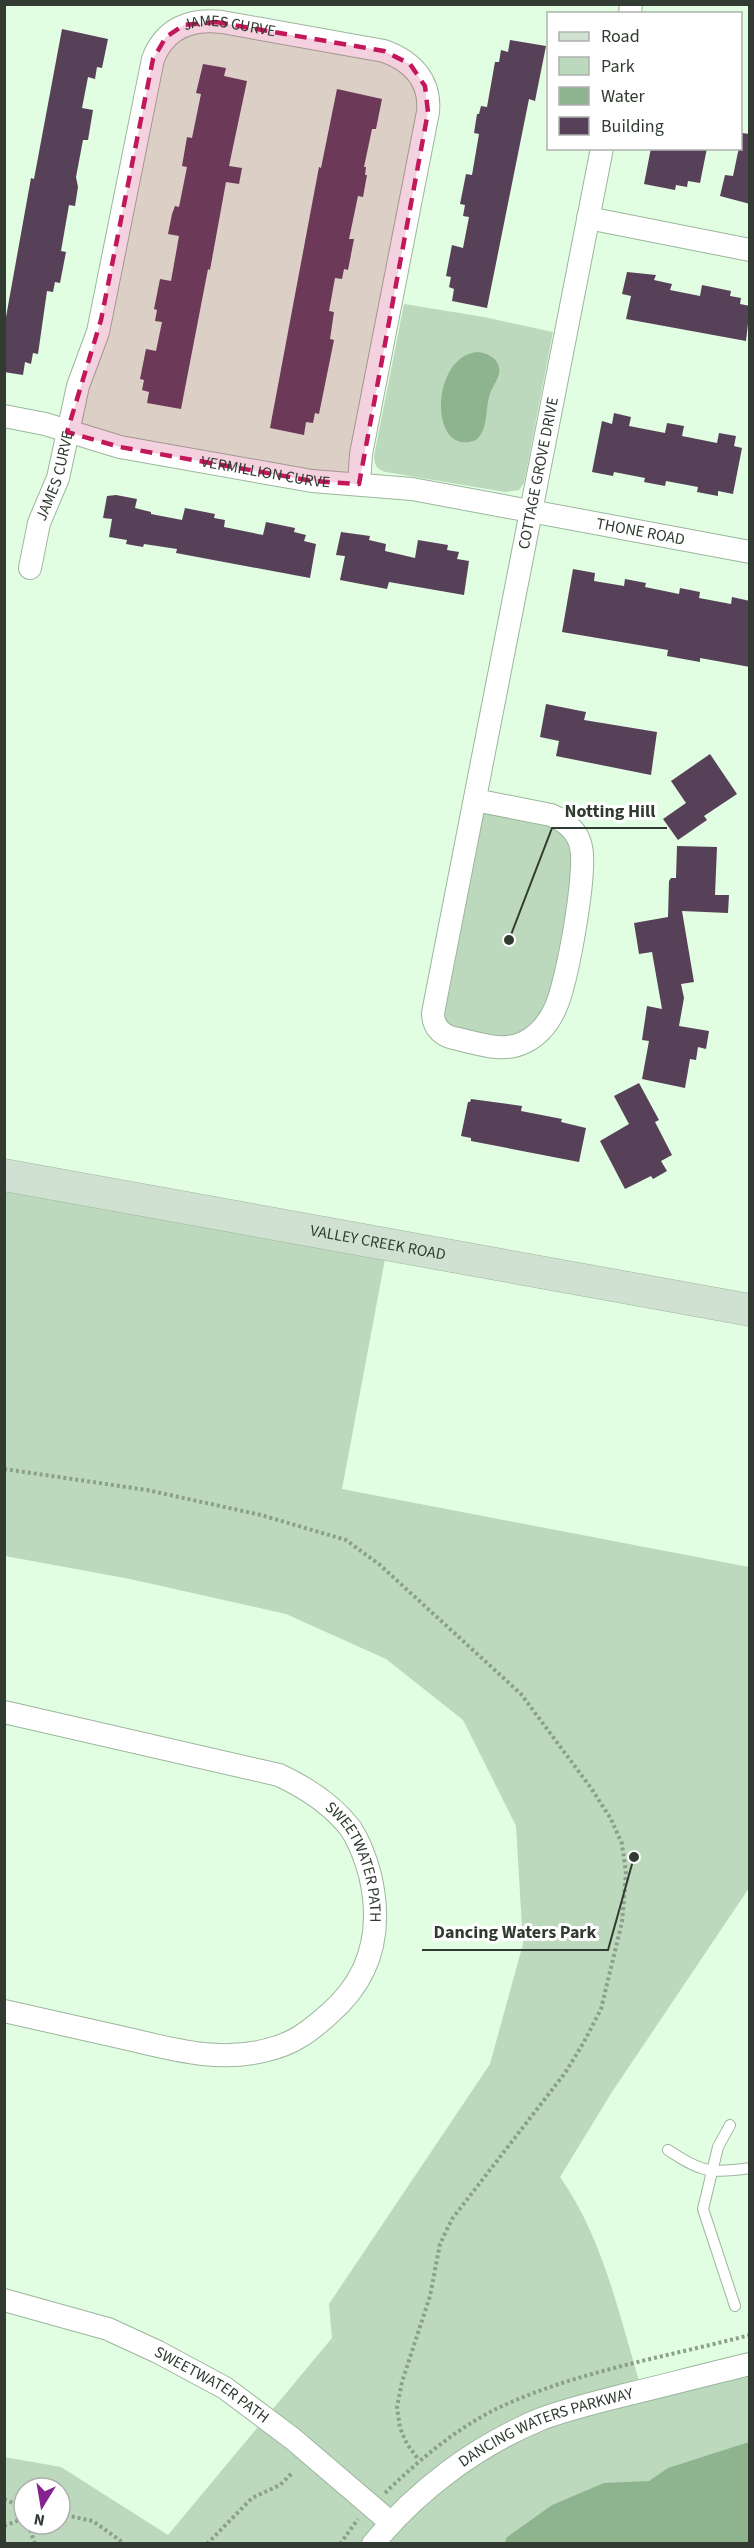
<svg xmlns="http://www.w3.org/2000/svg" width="754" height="2548" viewBox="0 0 754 2548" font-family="'Source Sans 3',sans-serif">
<rect width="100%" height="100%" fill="#e1fde2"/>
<path fill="#bcd9bd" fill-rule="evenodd" d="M404 304 484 317 553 332 524 483 519 490 505 492 386 472C378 470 374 466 374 456Z
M475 800 551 815 577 837 560 998 535 1036 451 1038 433 1013Z
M5 1175 388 1243 342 1489 749 1567V1888L612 2092 560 2177C604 2239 620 2319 642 2391L749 2364V2543H5L4 2457 61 2467 168 2535 332 2338 329 2304 490 2064 523 1944 516 1826 463 1720 386 1659 286 1614 130 1579 5 1556ZM24 2488H60V2524H24Z"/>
<path fill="#8eb48f" d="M478 352C487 353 498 358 499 368 501 376 494 384 491 391 484 407 490 428 476 440 428 459 430 355 478 352Z
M749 2442V2543L583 2544C557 2540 532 2544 505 2543L506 2538 552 2505 604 2483 649 2481 668 2468Z"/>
<path fill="#574158" d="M62 29 108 39 102 68 97 67 95 79 88 77 82 108 93 110 88 140H83L76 177 78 187 75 206 69 205 61 251 66 252 60 283 55 282 53 292 47 291 38 354 33 353 31 364 25 362 23 375 4 372V316L6 317 31 178 34 179Z
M510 40 546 46 535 101 529 99 487 308 452 301 454 289 449 287 451 277 446 276 452 245 463 248 469 217 463 216 465 205 460 204 466 174 472 175 479 134 474 133 477 114H479L481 106 487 107 495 62H499L501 50 508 52Z
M203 64 226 68 224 76 247 81 229 166 242 168 239 184 226 182 210 270 208 269 181 409 147 403 149 392 142 390 144 380 140 379 146 349 156 351 162 322 155 321 157 310 154 309 160 279 171 281 179 236 168 234 172 214 175 206 179 207 187 167 182 166 187 137 192 138 201 94 196 93Z
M337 89 382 99 376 129H372L364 167H366L365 175H367L363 197 358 196 349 239H354L348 270 344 269 342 279 335 278 329 311 334 312 330 339 334 340 319 414 315 413 313 423 306 422 304 435 270 428 319 167 321 168Z
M742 133 750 134V204L720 196 725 175 733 176Z
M651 148H707L700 183 688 181 687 187 676 185 675 190 644 184Z
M627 272 656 275 654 280 672 284 670 290 700 296 702 285 731 291 730 296 741 298 740 304 750 306 746 341 626 319 631 296 622 294Z
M614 413 631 417 629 426 665 433 667 423 684 426 682 436 717 443 719 433 736 436 734 446 742 448 733 494 718 491V496L697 492 698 487 666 481 665 486 644 482 645 478 614 472 613 476 592 472 602 421 612 424Z
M116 495 137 499 135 508 151 512V514L182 520 185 508 215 514 214 518 225 520 224 527 263 535 266 522 295 528 294 532 306 535 304 541 316 544 310 578 176 553 177 549 144 544 143 547 126 544 127 540 109 537 112 519 103 518 107 496Z
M341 532 370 536 369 540 386 544 385 551 415 558 418 540 448 545 447 550 459 552 457 559 469 561 464 595 389 582 387 589 340 580 345 556 336 555Z
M573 569 595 573 594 581 624 586 625 579 646 583 645 587 679 594 680 588 700 592 699 598 731 604 732 597 750 601V667L700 658V662L667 656 668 650 562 632Z
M546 704 586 712 584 720 657 732 651 775 556 756 559 741 540 737Z
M710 754 737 794 704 816 707 820 678 840 663 819 686 803 671 781Z
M677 846 717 847 715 895H729L728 913 682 911 694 982 681 984 684 998 679 1026 709 1031 706 1049 698 1047 696 1060 690 1059 685 1088 642 1079 649 1041 642 1040 647 1006 662 1009 652 952 639 954 634 923 668 917 669 881 671 878H676Z
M639 1083 659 1120 655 1122 672 1155 661 1161 667 1171 653 1179 651 1176 625 1189 600 1141 629 1124 614 1096Z
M471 1099 522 1106 521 1111 562 1119 561 1122 586 1128 579 1162 471 1141V1138L461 1136 468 1102H470Z"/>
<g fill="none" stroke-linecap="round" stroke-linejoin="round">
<defs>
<path id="service" d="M730 2125 718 2147 703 2209 735 2306
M668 2150C701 2172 710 2174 750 2168"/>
<g id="minor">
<path d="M630 14 631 4"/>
<path d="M588 218 750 250"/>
<path id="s1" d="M4 416 45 424 120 447 312 481 412 489 750 552"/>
<path id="s2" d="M30 568 39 523 58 478 78 386 98 332 153 59C165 28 191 18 222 22L384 51C412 61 431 81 428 112L361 454 359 484"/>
<path id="s3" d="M475 800 551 815C565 821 578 831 581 847 587 873 567 984 555 1009 549 1022 539 1035 525 1042 504 1053 480 1044 458 1039 444 1037 433 1029 433 1013L602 148"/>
<path id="s4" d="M4 1712 279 1775C307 1788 332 1804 351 1829 360 1843 366 1860 370 1875 383 1930 372 1977 329 2014 309 2032 293 2044 267 2050 218 2063 172 2049 124 2038 84 2029 44 2020 4 2011"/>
<path id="s5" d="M4 2300 108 2329 158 2352 225 2388 293 2439 390 2522"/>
<path id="s6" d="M373 2544C417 2490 476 2446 541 2419 568 2409 597 2402 625 2395 666 2385 708 2374 750 2364"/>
</g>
<g id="secondary">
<path id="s7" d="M4 1175 750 1310"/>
</g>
</defs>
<use href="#service" stroke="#9cb69d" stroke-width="12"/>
<use href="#minor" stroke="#9cb69d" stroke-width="24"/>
<use href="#secondary" stroke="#9cb69d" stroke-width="33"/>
<path stroke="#8c9f8c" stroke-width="4" stroke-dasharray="3 3" stroke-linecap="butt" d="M4 1469 147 1490 261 1515 346 1540 380 1565 521 1694 591 1788 611 1819 622 1844 626 1873 622 1922 601 2009 584 2042 565 2073 452 2219 440 2244 430 2296 402 2382 397 2407 400 2428 407 2444 419 2460
M385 2493C418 2461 453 2431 494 2410 572 2372 666 2357 750 2335
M4 2499 24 2508
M60 2514 93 2521 125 2544
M28 2524 35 2544
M4 2526 24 2518
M207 2544 252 2498 280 2485 293 2472
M340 2544 358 2519"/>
<use href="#service" stroke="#fff" stroke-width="10"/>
<use href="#minor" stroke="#fff" stroke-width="22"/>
<use href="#secondary" stroke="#d0e1d1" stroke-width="32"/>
</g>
<path fill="#c2185b" fill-opacity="0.2" stroke="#c2185b" stroke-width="4.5" stroke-dasharray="12 8" stroke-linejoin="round" d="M216 22 384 51 410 64 425 86 428 112 359 484 312 481 120 447 67 432 101 320 153 59 166 37 184 25Z"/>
<g text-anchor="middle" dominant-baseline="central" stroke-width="6" stroke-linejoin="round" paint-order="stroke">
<g font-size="16" fill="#313b31" stroke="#fff">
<text stroke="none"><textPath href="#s2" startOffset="618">JAMES CURVE</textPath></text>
<text stroke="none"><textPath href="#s1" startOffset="268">VERMILLION CURVE</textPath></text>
<text stroke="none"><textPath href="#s3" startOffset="992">COTTAGE GROVE DRIVE</textPath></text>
<text stroke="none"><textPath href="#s2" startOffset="96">JAMES CURVE</textPath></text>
<text stroke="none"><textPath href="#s1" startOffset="648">THONE ROAD</textPath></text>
<text stroke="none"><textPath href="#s7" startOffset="380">VALLEY CREEK ROAD</textPath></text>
<text stroke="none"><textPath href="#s4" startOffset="405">SWEETWATER PATH</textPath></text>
<text stroke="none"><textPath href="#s5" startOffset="226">SWEETWATER PATH</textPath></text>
<text stroke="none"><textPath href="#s6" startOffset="213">DANCING WATERS PARKWAY</textPath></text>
</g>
</g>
<path fill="none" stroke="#313b31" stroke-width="2" d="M509 940L552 828H667M634 1857L608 1950H422"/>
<g fill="#313b31" stroke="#fff" stroke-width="2">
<circle cx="509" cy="940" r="6"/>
<circle cx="634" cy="1857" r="6"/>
</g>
<g font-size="18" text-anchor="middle" font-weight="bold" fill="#313b31" stroke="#fff" stroke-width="6" stroke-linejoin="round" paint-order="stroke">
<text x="610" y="817">Notting Hill</text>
<text x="515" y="1938">Dancing Waters Park</text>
</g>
<rect width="754" height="2548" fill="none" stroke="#313b31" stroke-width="12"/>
<rect x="547" y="12" width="195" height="138" fill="#ffffff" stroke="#adb1ad" stroke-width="1.5"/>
<rect x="559" y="32" width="30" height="9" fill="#d0e1d1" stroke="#adb1ad" stroke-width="1.5"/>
<text x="601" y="42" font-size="18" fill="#313b31">Road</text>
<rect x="559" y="57" width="30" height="18" fill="#bcd9bd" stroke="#adb1ad" stroke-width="1.5"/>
<text x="601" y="72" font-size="18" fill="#313b31">Park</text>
<rect x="559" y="87" width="30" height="18" fill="#8eb48f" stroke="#adb1ad" stroke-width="1.5"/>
<text x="601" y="102" font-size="18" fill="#313b31">Water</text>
<rect x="559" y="117" width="30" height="18" fill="#574158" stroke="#adb1ad" stroke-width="1.5"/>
<text x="601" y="132" font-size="18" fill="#313b31">Building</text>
<g transform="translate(42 2506) rotate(191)"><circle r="28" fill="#ffffff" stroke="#adb1ad" stroke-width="1.5"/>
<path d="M0-4.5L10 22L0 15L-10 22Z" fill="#84238d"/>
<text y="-9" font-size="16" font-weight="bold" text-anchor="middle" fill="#313b31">N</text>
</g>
</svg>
